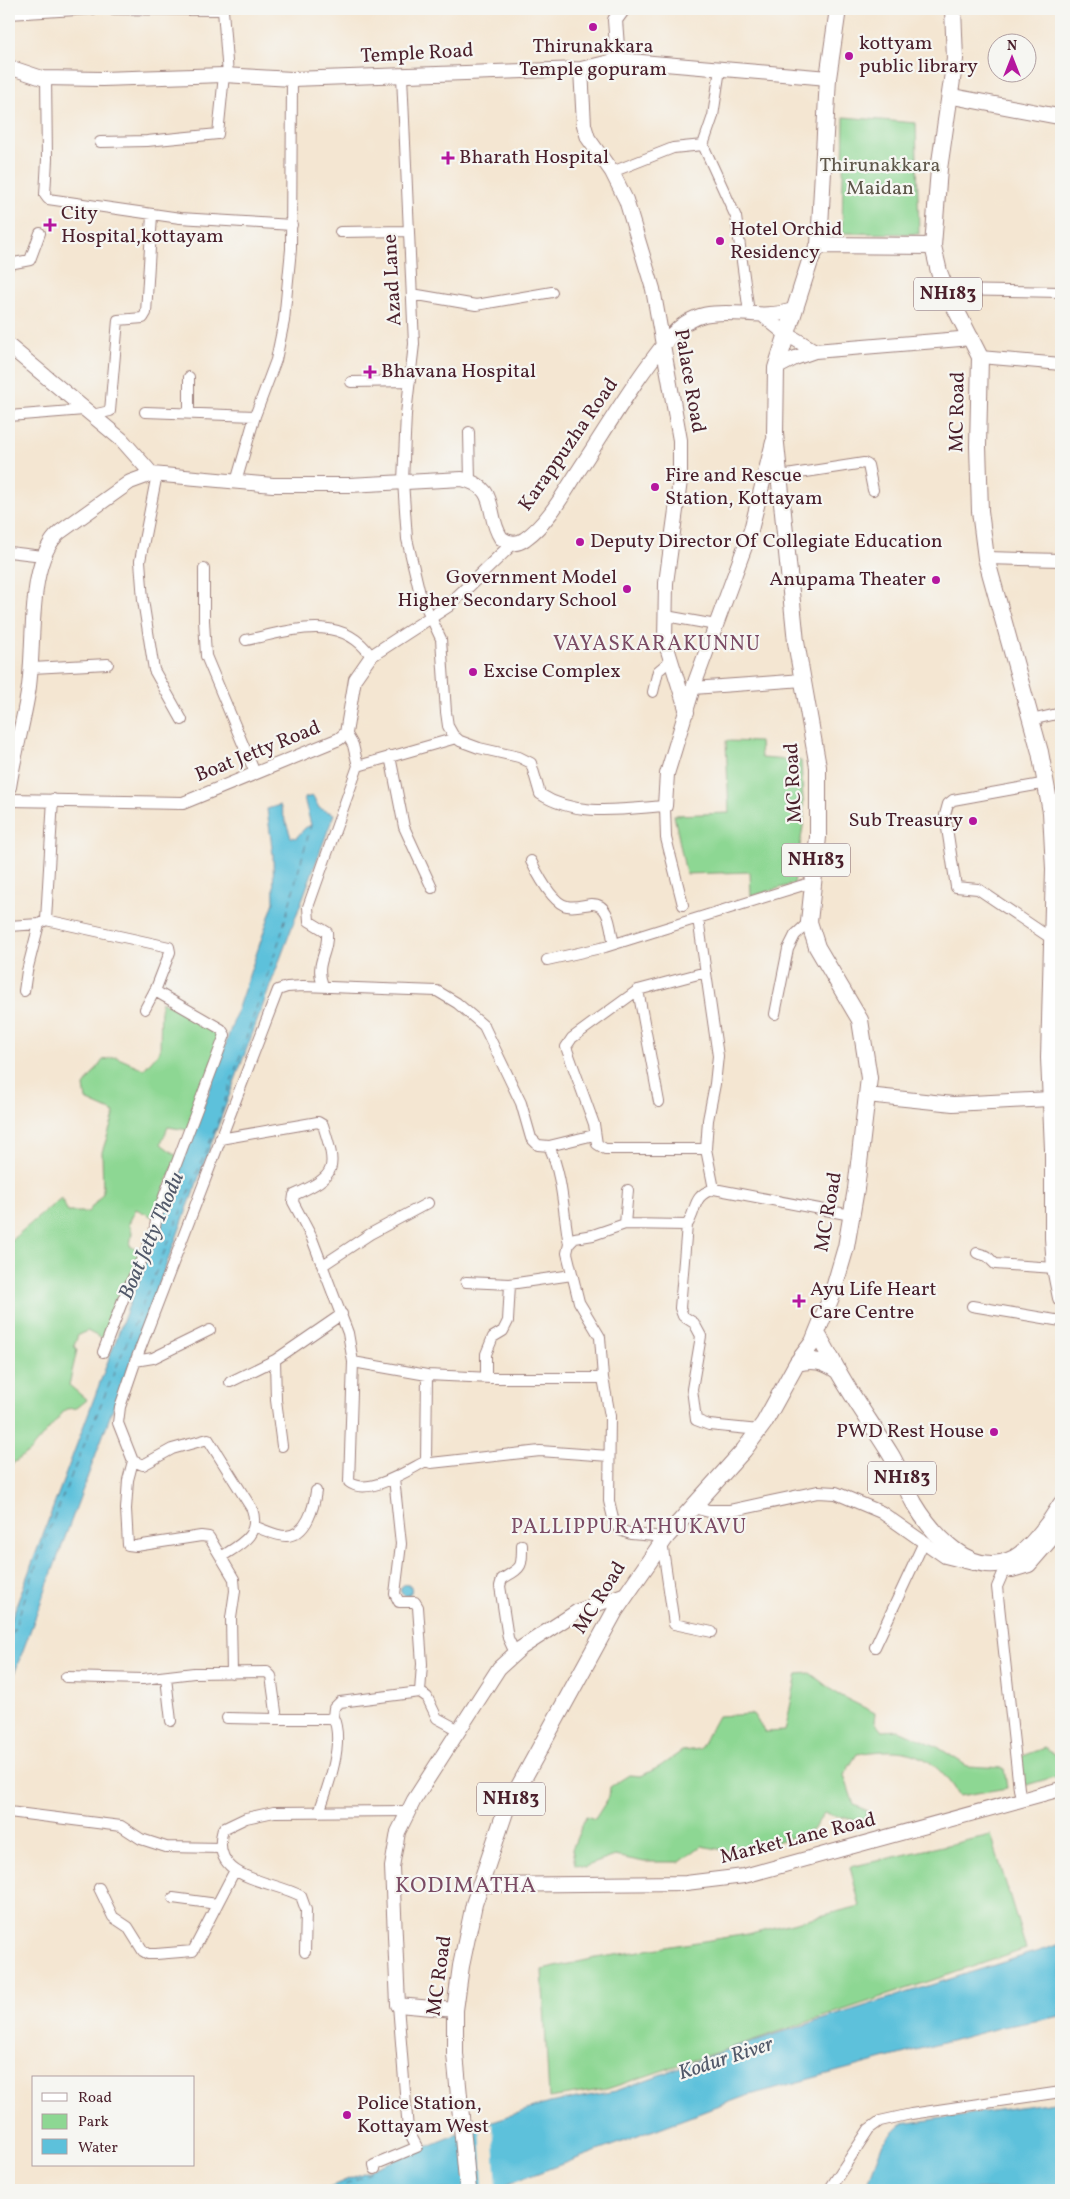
<svg xmlns="http://www.w3.org/2000/svg" width="1070" height="2199" viewBox="0 0 1070 2199" font-family="Vollkorn,serif">
<rect width="100%" height="100%" fill="#f6f6f2"/>
<filter id="ink" filterUnits="userSpaceOnUse"><feTurbulence type="fractalNoise" baseFrequency=".02" numOctaves="2"/><feDisplacementMap in="SourceGraphic" scale="10" xChannelSelector="R" yChannelSelector="G"/><feConvolveMatrix kernelMatrix="1 2 1 2 8 2 1 2 1" color-interpolation-filters="sRGB"/></filter>
<filter id="wash" filterUnits="userSpaceOnUse"><feTurbulence type="fractalNoise" baseFrequency=".0096" numOctaves="4" result="noise"/><feDisplacementMap in="SourceGraphic" scale="20" xChannelSelector="R" yChannelSelector="G"/><feGaussianBlur stdDeviation="1.12" result="paint"/><feColorMatrix in="noise" values="0 0 0 0 0 0 0 0 0 0 0 0 0 0 0 0 0 1.4 0 .05"/><feComposite in="paint" operator="in"/></filter>
<g filter="url(#wash)">
<rect width="100%" height="100%" fill="#f4e6d2"/>
<path fill="#8dd793" stroke="#6c7b5f" d="M844 117 916 123 919 234 842 233Z
M726 741 760 742 761 758 801 761 804 820 794 884 751 896 750 872 686 874 674 815 729 813Z
M161 1001 222 1035 188 1130 168 1127 161 1144 177 1156 153 1217 136 1209 129 1223 132 1232 130 1246 141 1252 105 1340 87 1331 78 1335 74 1346 77 1350 69 1385 87 1400 77 1408 66 1409 29 1452 9 1466V1242L61 1198 68 1212H88L103 1193 102 1152 115 1113 86 1100 84 1086 103 1060 116 1057 144 1069 160 1051Z
M810 1673 837 1694 875 1713 874 1722 882 1731 899 1730 936 1746 967 1766 1004 1768 1007 1788 959 1796C931 1751 907 1746 857 1754L844 1775 854 1805 868 1811 863 1822 824 1813 813 1830 776 1842 729 1851 701 1846 680 1862H644L615 1856 584 1867 575 1864 572 1849 586 1816 595 1819 609 1797 610 1787 629 1775 641 1776 659 1767 682 1751 700 1749 718 1716 753 1714 765 1732 785 1731 797 1674Z
M1044 1748 1056 1756 1061 1752V1775L1023 1786 1019 1757Z
M991 1835 1026 1949 607 2089 549 2098 542 1970 596 1958 748 1934 860 1906 850 1867Z"/>
<path fill="#5dc1db" stroke="#547083" d="M313 796 319 808 334 814 9 1688V1625L213 1081 274 902 273 855 267 809 280 805 291 837 296 838 305 828 311 825 304 798Z
M400.5 1590a5.5 5.5 0 1 1 11 0a5.5 5.5 0 1 1-11 0Z
M1061 1944V2016L1002 2027 746 2096 492 2190H322L480 2125 549 2103 616 2091 732 2048Z
M1061 2101V2190H865L883 2143 902 2124Z"/>
<path fill="#f4e6d2" d="M493 2123 497 2188 483 2189 480 2124Z"/>
<g fill="none" stroke-linecap="round" stroke-linejoin="round">
<path stroke="#515869" stroke-width="1" stroke-dasharray="6 5" stroke-linecap="butt" d="M9 1644 46 1537 216 1127 281 935 311 825
M336 2190 372 2171"/>
</g>
</g>
<g filter="url(#ink)">
<g fill="none" stroke-linecap="round" stroke-linejoin="round">
<defs>
<path id="minor" d="M104 9 223 10 228 75
M9 14 93 9
M402 76 414 344 406 414 403 481 407 539 420 594 441 639 446 712 448 726 453 735 460 741 479 748 519 757 531 763 540 794C577 818 624 809 665 806L666 838 683 905
M46 78 47 159 45 195 48 199 180 218 292 225
M100 142 147 141 218 134 224 75
M703 145 736 217 749 313
M612 172 673 148 703 145 713 116 720 69
M340 232 407 231
M9 264 30 260 40 233
M946 290 1061 292
M412 294 476 305 552 292
M351 382 410 381
M145 412 255 416
M189 412V377
M92 415 110 411 118 320 143 318 146 313 152 215
M9 416 84 410
M469 432 470 481
M157 474 140 561 143 600 154 670 182 720
M780 476 864 463 868 465 873 490
M236 482 255 416 276 360 284 321 291 249 292 79
M9 552 43 556
M204 569V620L206 656 255 773
M666 616 716 625
M246 640C290 631 341 612 371 656
M32 668 108 664
M653 692 658 671 670 661
M1031 720 1061 713
M390 756 404 827 432 888
M358 766 456 738
M1047 783 953 800 948 804 945 815 956 887 978 889 1052 939
M531 861C537 873 553 904 567 906 574 908 583 905 591 904 611 903 610 930 614 944
M698 918 718 1056 715 1084 708 1120 706 1149 714 1189
M46 920 169 947 170 952 155 991 221 1029 225 1035 157 1215 154 1233 124 1297 103 1352
M9 926 39 924
M547 960 605 947 813 882
M706 972 638 990 572 1038 566 1047 594 1124 597 1144 605 1149H706
M323 986C314 961 329 955 327 932L309 921 308 907 358 766 353 745 346 733
M638 990 659 1102
M24 991 27 971 39 924 46 920 53 799
M145 1009 155 990
M775 1014 788 949 795 935 809 922
M220 1139 318 1122 323 1125C337 1169 338 1175 294 1195L293 1202 311 1236 348 1333 353 1362 349 1482C368 1497 408 1470 426 1461
M549 1146 594 1135
M625 1224 628 1190
M687 1225 680 1308 683 1316 694 1323 701 1336 692 1389 696 1420 709 1425 759 1430
M977 1253 987 1256 995 1264 1055 1268
M323 1265 370 1234 428 1203
M466 1282 510 1284
M972 1306 1061 1321
M135 1361 153 1358 210 1330
M353 1362 427 1375 491 1378H603
M427 1375 426 1461 431 1463 540 1451 609 1456
M486 1378V1354L493 1337 503 1331 508 1321 510 1284 572 1275
M230 1382 275 1360
M282 1446 276 1400 275 1360 342 1314
M133 1461 143 1465 172 1449 208 1439 252 1509C261 1535 241 1544 221 1557
M394 1478 401 1544 395 1594 399 1602H415L418 1607 422 1664 420 1692
M256 1527C265 1530 276 1536 286 1536 307 1535 314 1507 316 1491
M666 1537 631 1534 620 1530 614 1522 609 1501 610 1416 603 1378 600 1337 579 1302 567 1253 569 1244 575 1238 593 1235 625 1224 687 1225C698 1209 691 1196 714 1189L851 1215
M662 1542 674 1624 712 1632
M1012 1570 1003 1573 997 1587 1019 1789 1022 1801
M875 1647 923 1544
M515 1653 508 1638 500 1586 502 1579C522 1567 522 1569 522 1545
M232 1673 231 1618 235 1591 234 1579 209 1537 201 1536 136 1546 128 1545 126 1509 128 1480 133 1461 118 1423 120 1407 137 1357 278 990 287 987 303 986 437 991 457 1003 484 1026 521 1103 531 1138 538 1145 549 1146C563 1177 563 1211 569 1244
M66 1677 143 1679 194 1673 267 1672 271 1676 277 1719H328L333 1717 334 1708 340 1702 420 1692 427 1697 437 1718 459 1730
M166 1678 171 1721
M227 1718 277 1719
M9 1812 121 1826 141 1839 166 1847 221 1848
M319 1812C328 1787 345 1742 333 1717
M99 1888 113 1917 128 1927 143 1951 148 1954H156L193 1951 235 1870
M173 1898 217 1904
M305 1952 306 1910 301 1896C271 1879 208 1881 223 1829L246 1818 274 1812 408 1811
M375 2169 374 2165 417 2147 408 2130 398 2005
M829 2190 869 2129 880 2121 911 2114 1061 2092"/>
<path id="tertiary" d="M980 357 1061 364
M986 558 1061 560
M693 688 803 680
M9 800 183 803 339 739 346 733 355 679 371 656 448 606 512 544
M693 1507 709 1511H729L818 1492 836 1493 881 1512 945 1557 973 1564"/>
<path id="secondary" d="M618 60 615 20 623 9
M9 67 42 78 102 79 224 75 292 79 581 69 618 60 828 78
M581 69 584 125 588 138 612 172 626 200 653 289 680 440V481L666 583 665 641 687 712
M764 316 785 333 815 351
M9 346 122 440 152 474
M776 368 795 358 815 351 972 338
M9 787C14 755 23 724 28 693 36 649 25 562 60 532L130 482 152 474 273 485H349L462 479C500 488 485 513 501 538 509 544 517 545 525 539 548 523 564 493 579 470 608 426 635 379 669 338 707 293 748 325 793 310
M665 806 667 774 675 748 693 688 751 530 773 442
M867 1095 953 1104 1050 1099
M1008 1562 1012 1570 1029 1565 1061 1528
M479 1885 686 1883 744 1876 1061 1789
M455 2010 398 2005 392 1867 398 1832 414 1800 499 1668 521 1648 578 1611 626 1594"/>
<path id="primary" d="M950 96 1061 117"/>
<path id="trunk" d="M953 9 955 59 939 169 933 246 939 272 946 290 980 357 978 446 980 511 986 558 1040 752 1051 812 1054 869 1049 1058 1053 1149V1238L1055 1268 1061 1298
M819 245 933 246
M817 1334C825 1346 831 1359 838 1371 854 1400 874 1427 891 1455 900 1470 905 1487 914 1503 932 1533 970 1578 1010 1560 1028 1553 1051 1521 1061 1504
M797 1363C813 1359 824 1361 838 1371
M468 2190 455 2054V2010L461 1966 474 1904 505 1812 615 1611 666 1537 744 1450 764 1423 797 1363 813 1342 832 1295 846 1247 856 1189 869 1078 860 1020 817 947 809 922 818 837V767L796 642 775 434 776 368 811 258 819 245 828 78 838 9"/>
</defs>
<use href="#minor" stroke="#9f827e" stroke-width="12"/>
<use href="#tertiary" stroke="#9f827e" stroke-width="14"/>
<use href="#secondary" stroke="#9f827e" stroke-width="16"/>
<use href="#primary" stroke="#9f827e" stroke-width="17"/>
<use href="#trunk" stroke="#9f827e" stroke-width="18"/>
<use href="#minor" stroke="#fff" stroke-width="10"/>
<use href="#tertiary" stroke="#fff" stroke-width="12"/>
<use href="#secondary" stroke="#fff" stroke-width="14"/>
<use href="#primary" stroke="#fff" stroke-width="15"/>
<use href="#trunk" stroke="#fff" stroke-width="16"/>
</g>
</g>
<g fill="#b5179e" stroke="#f6f6f2" stroke-width="2">
<circle cx="593" cy="27" r="5"/>
<circle cx="849" cy="56" r="5"/>
<path d="M445.5 150.5h5v5h5v5h-5v5h-5v-5h-5v-5h5z"/>
<path d="M47.5 217.5h5v5h5v5h-5v5h-5v-5h-5v-5h5z"/>
<circle cx="720" cy="241" r="5"/>
<path d="M367.5 364.5h5v5h5v5h-5v5h-5v-5h-5v-5h5z"/>
<circle cx="655" cy="487" r="5"/>
<circle cx="580" cy="542" r="5"/>
<circle cx="936" cy="580" r="5"/>
<circle cx="627" cy="589" r="5"/>
<circle cx="473" cy="672" r="5"/>
<circle cx="973" cy="821" r="5"/>
<path d="M796.5 1293.5h5v5h5v5h-5v5h-5v-5h-5v-5h5z"/>
<circle cx="994" cy="1432" r="5"/>
<circle cx="347" cy="2115" r="5"/>
</g>
<g text-anchor="middle" dominant-baseline="central" stroke-width="4.5" stroke-linejoin="round" paint-order="stroke">
<g fill="#f6f6f2" stroke="#7e6067" stroke-width="1">
<rect x="914" y="277.5" width="68" height="33" rx="4"/>
<rect x="782" y="843.5" width="68" height="33" rx="4"/>
<rect x="868" y="1461.5" width="68" height="33" rx="4"/>
<rect x="477" y="1782.5" width="68" height="33" rx="4"/>
</g>
<g font-size="19" font-weight="bold" fill="#4a1f2b">
<text x="948" y="294">NH183</text>
<text x="816" y="860">NH183</text>
<text x="902" y="1478">NH183</text>
<text x="511" y="1799">NH183</text>
</g>
<g font-size="20" fill="#4a1f2b" stroke="#f6f6f2" text-anchor="start">
<text x="859" y="44">kottyam<tspan x="859" dy="23">public library</tspan></text>
<text x="593" y="47" text-anchor="middle">Thirunakkara<tspan x="593" dy="23">Temple gopuram</tspan></text>
<text x="459" y="158">Bharath Hospital</text>
<text x="61" y="214">City<tspan x="61" dy="23">Hospital,kottayam</tspan></text>
<text x="730" y="230">Hotel Orchid<tspan x="730" dy="23">Residency</tspan></text>
<text x="381" y="372">Bhavana Hospital</text>
<text x="665" y="476">Fire and Rescue<tspan x="665" dy="23">Station, Kottayam</tspan></text>
<text x="590" y="542">Deputy Director Of Collegiate Education</text>
<text x="617" y="578" text-anchor="end">Government Model<tspan x="617" dy="23">Higher Secondary School</tspan></text>
<text x="926" y="580" text-anchor="end">Anupama Theater</text>
<text x="483" y="672">Excise Complex</text>
<text x="963" y="821" text-anchor="end">Sub Treasury</text>
<text x="810" y="1290">Ayu Life Heart<tspan x="810" dy="23">Care Centre</tspan></text>
<text x="984" y="1432" text-anchor="end">PWD Rest House</text>
<text x="357" y="2104">Police Station,<tspan x="357" dy="23">Kottayam West</tspan></text>
</g>
<g font-size="20" fill="#4a1f2b" stroke="#f6f6f2">
<text transform="translate(417 54) rotate(-3)">Temple Road</text>
<text transform="translate(393 280) rotate(-93)">Azad Lane</text>
<text transform="translate(689 381) rotate(80)">Palace Road</text>
<text transform="translate(958 412) rotate(-89)">MC Road</text>
<text transform="translate(569 445) rotate(-55)">Karappuzha Road</text>
<text transform="translate(258 752) rotate(-22)">Boat Jetty Road</text>
<text transform="translate(794 783) rotate(-93)">MC Road</text>
<text transform="translate(829 1212) rotate(-80)">MC Road</text>
<text transform="translate(600 1598) rotate(-58)">MC Road</text>
<text transform="translate(798 1839) rotate(-14)">Market Lane Road</text>
<text transform="translate(440 1976) rotate(-82)">MC Road</text>
</g>
<g font-size="20" fill="#5e564a" stroke="#f6f6f2">
<text x="880" y="166">Thirunakkara<tspan x="880" dy="23">Maidan</tspan></text>
</g>
<g font-size="21" letter-spacing="1" fill="#7b4b64" stroke="#f6f6f2">
<text x="657" y="644">VAYASKARAKUNNU</text>
<text x="629" y="1527">PALLIPPURATHUKAVU</text>
</g>
<g font-size="21" font-style="italic" fill="#515869" stroke="#f6f6f2">
<text transform="translate(152 1236) rotate(-67)">Boat Jetty Thodu</text>
<text transform="translate(726 2059) rotate(-18)">Kodur River</text>
</g>
<g font-size="22" letter-spacing="1" fill="#7b4b64" stroke="#f6f6f2">
<text x="466" y="1886">KODIMATHA</text>
</g>
</g>
<rect width="1070" height="2199" fill="none" stroke="#f6f6f2" stroke-width="30"/>
<rect x="32" y="2076" width="162" height="90" fill="#f6f6f2" stroke="#b1a0a2"/>
<rect x="42" y="2093" width="25" height="8" fill="#ffffff" stroke="#b1a0a2"/>
<text x="78" y="2102" font-size="15" fill="#4a1f2b">Road</text>
<rect x="42" y="2114" width="25" height="15" fill="#8dd793" stroke="#b1a0a2"/>
<text x="78" y="2126" font-size="15" fill="#4a1f2b">Park</text>
<rect x="42" y="2139" width="25" height="15" fill="#5dc1db" stroke="#b1a0a2"/>
<text x="78" y="2152" font-size="15" fill="#4a1f2b">Water</text>
<g transform="translate(1012 58)"><circle r="24" fill="#f6f6f2" stroke="#b1a0a2"/>
<path d="M0-4L9 19L0 12L-9 19Z" fill="#b5179e"/>
<text y="-8" font-size="14" font-weight="bold" text-anchor="middle" fill="#4a1f2b">N</text>
</g>
</svg>
